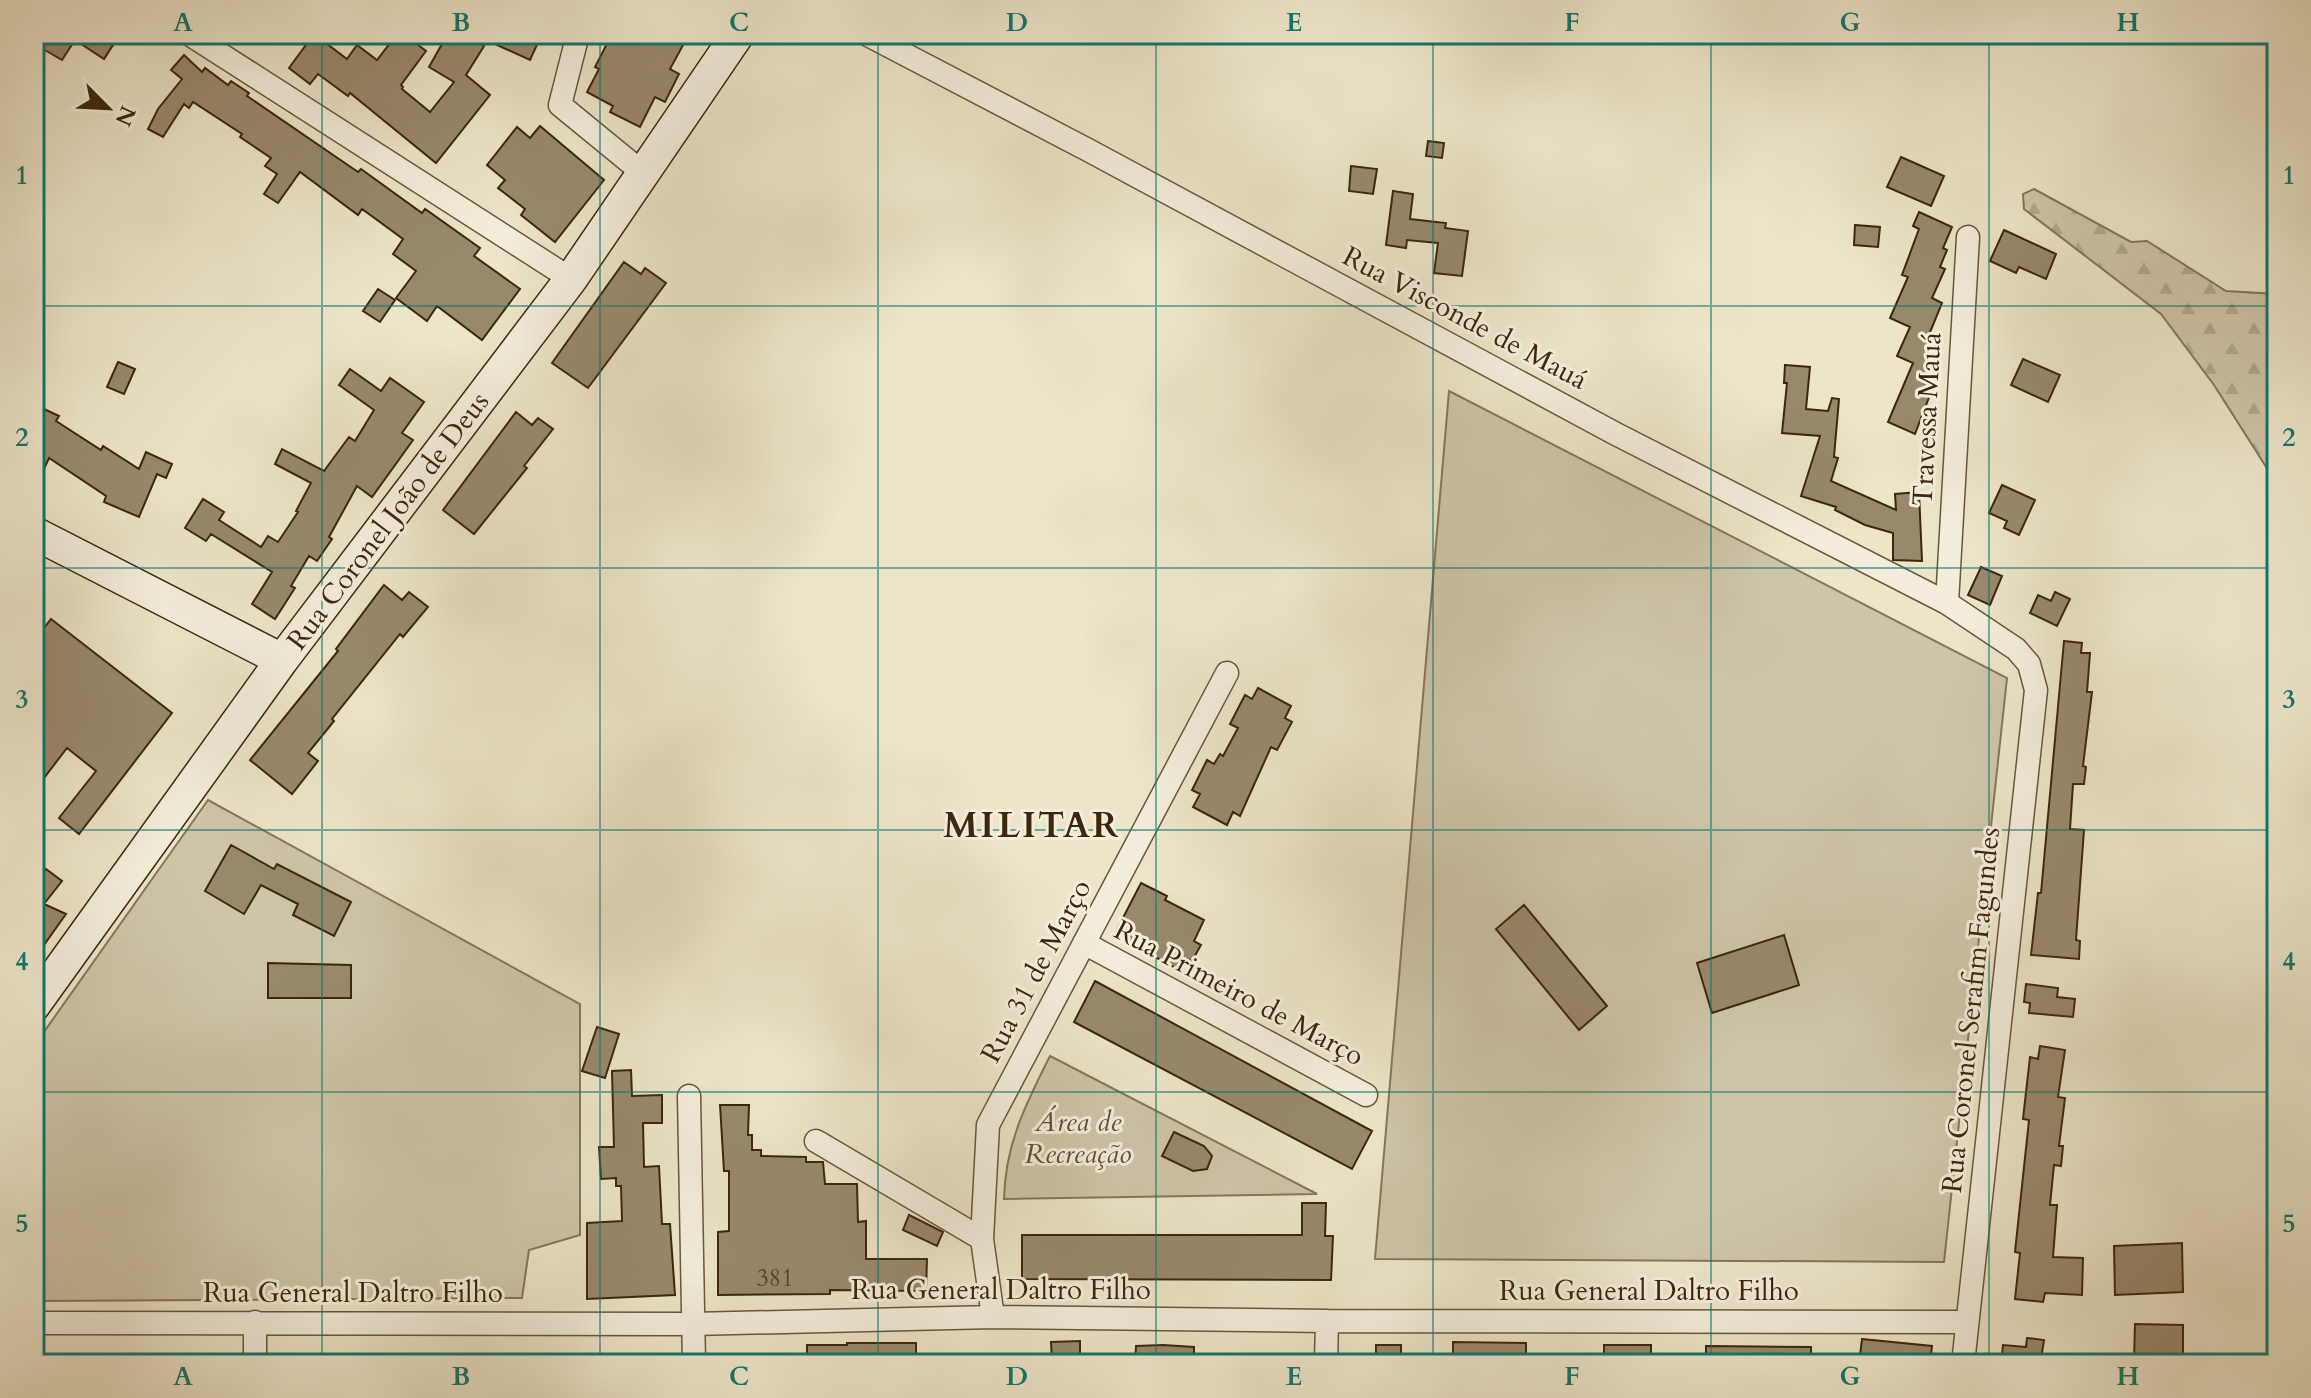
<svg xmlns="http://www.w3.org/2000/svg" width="2311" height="1398" viewBox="0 0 2311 1398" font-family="Cardo,serif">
<defs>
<pattern id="forest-firs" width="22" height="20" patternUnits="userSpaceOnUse" patternTransform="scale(2)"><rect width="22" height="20" fill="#cec5a9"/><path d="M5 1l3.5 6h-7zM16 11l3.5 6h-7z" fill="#b2a990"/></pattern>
</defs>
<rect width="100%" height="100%" fill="#ece5c9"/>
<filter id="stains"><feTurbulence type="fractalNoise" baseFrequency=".0025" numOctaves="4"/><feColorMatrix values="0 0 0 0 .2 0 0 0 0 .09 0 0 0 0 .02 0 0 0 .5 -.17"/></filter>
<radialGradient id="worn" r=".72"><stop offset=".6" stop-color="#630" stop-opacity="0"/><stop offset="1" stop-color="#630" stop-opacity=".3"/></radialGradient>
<path fill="url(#forest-firs)" stroke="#86765a" stroke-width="2" d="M2034 189 2131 242 2147 241 2226 291 2277 294V484L2214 385 2161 314 2024 209 2023 194Z"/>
<path fill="#cec5a9" stroke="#86765a" stroke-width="2" d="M1449 391 2007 678 1944 1262 1375 1259Z
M208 800 580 1004V1235L529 1250 522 1298 34 1301V1046Z
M1050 1056 1317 1194 1004 1199C1005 1144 1026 1104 1050 1056Z"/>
<path fill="#98896d" stroke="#3d260a" stroke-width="2" d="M46 34H120L104 59 75 40 62 60 38 46Z
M314 34 347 59 357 45 377 60 397 34H404L426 51 401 85 403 87 402 89 430 112 454 82 429 67 446 37 452 41 457 34H463L484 46 466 75 490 95 436 163 350 93 348 96 318 74 310 84 289 68Z
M473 34H542L530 60Z
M612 34H689L670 69 679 74 665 102 655 97 640 127 610 112 613 106 587 92 599 69 595 67Z
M184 55 202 72 205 68 228 85 231 81 249 93 247 96 358 172 361 169 422 213 425 209 480 248 474 256 520 289 482 340 437 306 427 321 396 298 416 271 393 254 403 239 362 209 358 215 300 172 278 203 264 194 277 174 265 166 271 158 240 137 242 134 193 102 189 108 184 104 163 137 148 129 158 109 182 79 171 70Z
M540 126 604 180 555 242 521 215 525 209 498 188 505 180 487 165 517 127 530 138Z
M1428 141 1444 143 1442 158 1426 156Z
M1901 157 1944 176 1931 206 1887 187Z
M1351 166 1377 169 1373 194 1349 191Z
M1393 191 1413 194 1410 219 1446 223 1445 228 1468 231 1462 276 1434 273 1438 243 1407 240 1406 248 1386 245Z
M1919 212 1952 227 1943 248 1947 250 1940 267 1945 269 1932 298 1942 303 1926 342 1939 348 1924 383 1933 387 1915 434 1888 422 1913 363 1897 356 1910 327 1890 318 1908 277 1902 275 1919 229 1913 226Z
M1855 225 1880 227 1878 247 1854 245Z
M2004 230 2056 254 2046 279 2019 267 2016 273 1990 261Z
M624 262 641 274 645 268 666 283 588 388 552 363Z
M378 289 395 300 380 322 363 311Z
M2023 359 2060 375 2048 402 2011 385Z
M118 362 135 369 124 394 107 387Z
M1785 365 1810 367 1806 409 1828 411 1832 398 1839 399 1834 457 1838 458 1831 481 1896 510 1895 494 1919 492 1922 561 1893 560V533L1865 525 1835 510 1836 507 1801 496 1820 436 1782 433 1787 383H1784Z
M350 369 381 391 390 378 424 402 402 433 413 440 372 497 357 486 329 537 332 539 317 561 309 556 291 586 295 588 275 619 252 604 272 572 211 534 206 541 185 528 203 499 224 512 219 520 261 547 268 536 278 542 298 512 296 511 311 483 275 464 282 449 324 471 349 437 355 441 374 410 339 385Z
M44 409 59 416 56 421 101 450 103 446 139 469 146 452 172 464 166 478 157 474 139 517 104 502 106 496 49 458 34 491V431Z
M516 412 532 425 538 418 553 429 524 466 527 468 474 534 443 510Z
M2002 485 2035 500 2019 535 2004 528 2007 521 1989 513Z
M1981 567 2002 576 1990 605 1968 595Z
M384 585 402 600 409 592 428 607 403 637 400 634 332 719 334 721 308 753 318 761 292 794 250 760 338 651 336 649Z
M2055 592 2070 599 2057 626 2030 613 2038 595 2051 601Z
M51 619 172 713 79 834 59 818 96 771 67 748 34 791V641Z
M2064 641 2082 643 2081 653H2090L2087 692H2092L2083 766 2086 767 2084 784H2073L2070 829 2084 830 2076 940 2080 941 2079 959 2031 955 2038 893H2041Z
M1258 688 1291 706 1285 718 1292 722 1277 750 1271 747 1240 816 1233 812 1227 825 1193 807 1200 794 1192 790 1207 760 1214 764 1220 754 1223 756 1238 728 1230 724 1245 695 1252 699Z
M231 845 274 869 277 864 351 902 334 936 293 915 298 904 261 885 244 914 205 891Z
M46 869 62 881 44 904 66 914 34 959V884Z
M1141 883 1167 896 1165 900 1204 920 1194 941 1201 945 1192 961 1185 958 1179 970 1114 935Z
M1524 905 1607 1006 1579 1030 1496 929Z
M1784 935 1799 985 1712 1013 1697 963Z
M268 963 351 965V998H268Z
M1095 981 1372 1131 1352 1169 1074 1022Z
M2026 984 2058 988 2057 997 2075 999 2073 1017 2029 1013 2030 1003 2024 1002Z
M597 1027 619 1034 605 1078 582 1071Z
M2040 1046 2065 1050 2058 1097 2065 1098 2059 1146H2063L2061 1166 2054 1165 2050 1205H2057L2053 1257 2083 1258 2082 1295 2045 1293 2043 1302 2015 1299 2020 1253 2015 1252 2029 1120 2023 1119 2030 1057 2038 1059Z
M631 1070 632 1096 662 1095V1123H643L644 1167 659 1166 662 1224H670L675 1295 587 1299V1223L622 1221 621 1186H616V1178L601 1179 599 1147H614L612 1071Z
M720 1105H749L748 1135H752V1150H761V1156L806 1157V1162H823L825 1184H857L858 1222 866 1221V1259H927L926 1291 830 1290V1294L718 1295V1232L729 1231V1171H724Z
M1174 1132 1204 1146 1212 1156 1207 1169 1193 1171 1162 1156Z
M1302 1203H1326L1325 1236H1333L1331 1280 1022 1279V1235H1302Z
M909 1215 943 1232 937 1246 903 1230Z
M2182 1243 2183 1292 2115 1295 2114 1246Z
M2135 1324 2183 1325V1360H2134Z
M2027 1338 2044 1340 2041 1359H2035V1364H2001L2003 1345 2026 1347Z
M1862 1339 1932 1346 1930 1364H1859Z
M1080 1341V1364H1052L1051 1342Z
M1453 1342 1526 1343V1364H1453Z
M847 1343H916V1364H807V1345H847Z
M1163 1345 1194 1347V1364H1135L1136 1346Z
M1376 1345H1401V1364H1376Z
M1604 1345H1651V1364H1604Z
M1706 1346 1811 1347V1364H1706Z"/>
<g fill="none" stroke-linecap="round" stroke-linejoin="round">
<defs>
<path id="street" d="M189 34 571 279
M578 34 560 105 643 173
M866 34 1088 150 1616 434 1947 603 2016 649 2029 664 2036 690 1963 1364
M1947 603 1968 237
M1084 943 1366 1095
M689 1096 694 1364
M816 1141 982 1239
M993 1317 982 1239 988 1125 1227 673
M255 1322V1364
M34 1323 693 1324 993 1317 1327 1321 1967 1322
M1326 1364 1327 1321"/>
<path id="secondary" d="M34 533 282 660
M34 1005 282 660 571 279 738 34"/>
</defs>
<use href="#street" stroke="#69563a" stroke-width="25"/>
<use href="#secondary" stroke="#3d260a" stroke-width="35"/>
<use href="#street" stroke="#f3eedc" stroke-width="22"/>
<use href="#secondary" stroke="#f3eedc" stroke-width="32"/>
</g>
<path fill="none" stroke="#0f766e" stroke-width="2" stroke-opacity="0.55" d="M322 34V1364M600 34V1364M878 34V1364M1156 34V1364M1433 34V1364M1711 34V1364M1989 34V1364M34 306H2277M34 568H2277M34 830H2277M34 1092H2277"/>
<g text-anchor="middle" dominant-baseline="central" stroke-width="6" stroke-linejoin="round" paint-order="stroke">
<g font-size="24" fill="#543f23">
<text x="775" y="1278">381</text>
</g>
<g font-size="28" fill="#3d260a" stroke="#f3eedc">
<text transform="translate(1465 318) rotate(28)">Rua Visconde de Mauá</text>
<text transform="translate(1927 419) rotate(-87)">Travessa Mauá</text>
<text transform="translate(388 521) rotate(-53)">Rua Coronel João de Deus</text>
<text transform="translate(1036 971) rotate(-62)">Rua 31 de Março</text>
<text transform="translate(1239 993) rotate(28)">Rua Primeiro de Março</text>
<text transform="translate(1971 1010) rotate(-84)">Rua Coronel Serafim Fagundes</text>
<text x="1001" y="1290">Rua General Daltro Filho</text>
<text x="1649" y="1291">Rua General Daltro Filho</text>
<text x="353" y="1293">Rua General Daltro Filho</text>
</g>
<g font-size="28" font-style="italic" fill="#614e32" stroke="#f3eedc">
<text x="1078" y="1122">Área de<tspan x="1078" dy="32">Recreação</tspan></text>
</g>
<g font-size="36" font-weight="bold" letter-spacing="2" fill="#3d260a" stroke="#f3eedc">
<text x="1032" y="825">MILITAR</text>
</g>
</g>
<rect width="2311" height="1398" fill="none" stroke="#ece5c9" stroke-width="88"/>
<g transform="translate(108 108) rotate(114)" stroke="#f3eedc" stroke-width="6" paint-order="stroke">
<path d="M0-6L14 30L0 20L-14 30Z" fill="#3d260a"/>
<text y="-12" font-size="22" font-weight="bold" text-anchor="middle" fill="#3d260a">N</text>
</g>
<rect x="44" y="44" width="2223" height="1310" fill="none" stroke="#0f766e" stroke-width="3"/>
<g font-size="26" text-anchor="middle" font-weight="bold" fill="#0f766e">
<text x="183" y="31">A</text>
<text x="461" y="31">B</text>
<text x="739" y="31">C</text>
<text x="1017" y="31">D</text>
<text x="1294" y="31">E</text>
<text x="1572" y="31">F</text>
<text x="1850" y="31">G</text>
<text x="2128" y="31">H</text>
<text x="22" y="184">1</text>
<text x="2289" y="184">1</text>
<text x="22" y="446">2</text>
<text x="2289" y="446">2</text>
<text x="22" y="708">3</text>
<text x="2289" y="708">3</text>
<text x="22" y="970">4</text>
<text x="2289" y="970">4</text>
<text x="22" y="1232">5</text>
<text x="2289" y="1232">5</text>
<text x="183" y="1385">A</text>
<text x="461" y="1385">B</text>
<text x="739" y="1385">C</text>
<text x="1017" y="1385">D</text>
<text x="1294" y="1385">E</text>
<text x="1572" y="1385">F</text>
<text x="1850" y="1385">G</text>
<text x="2128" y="1385">H</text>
</g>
<rect width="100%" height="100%" filter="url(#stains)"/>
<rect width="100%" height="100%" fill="url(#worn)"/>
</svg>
